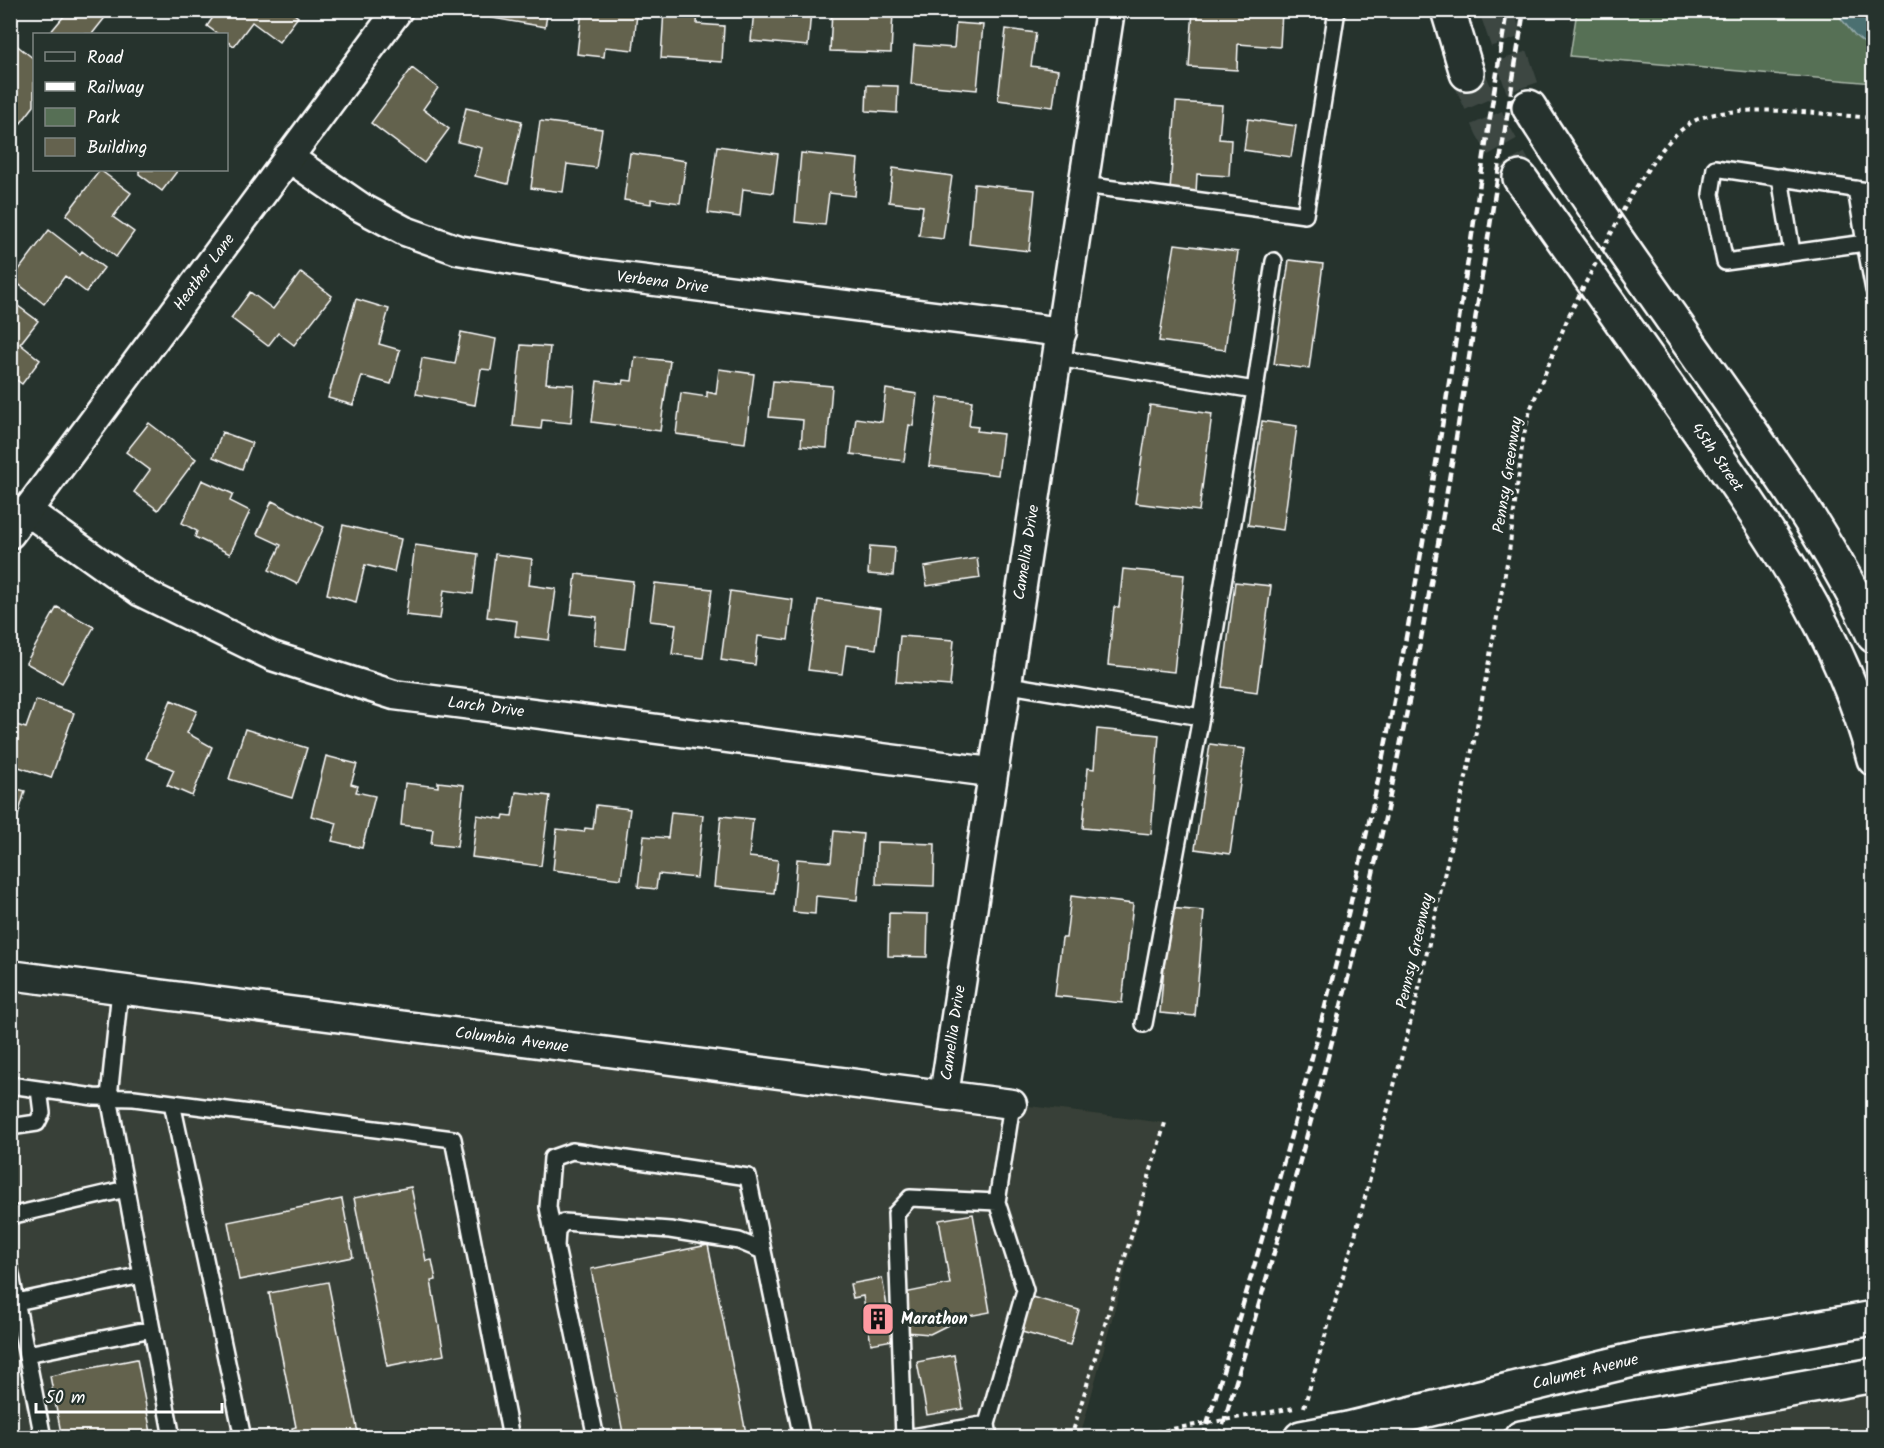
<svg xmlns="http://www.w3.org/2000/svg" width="1884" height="1448" viewBox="0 0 1884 1448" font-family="Kalam,sans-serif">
<rect width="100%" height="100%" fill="#26332d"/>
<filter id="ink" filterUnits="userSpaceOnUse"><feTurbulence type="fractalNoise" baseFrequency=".0167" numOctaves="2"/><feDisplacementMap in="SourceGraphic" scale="12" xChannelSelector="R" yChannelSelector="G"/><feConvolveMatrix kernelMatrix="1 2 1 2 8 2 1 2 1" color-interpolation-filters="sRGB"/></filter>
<g filter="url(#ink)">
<path fill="#394137" d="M11 979 1165 1123 1080 1437 11 1438Z
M1873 1384V1437H1574Z"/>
<path fill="#566f55" stroke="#aab7aa" stroke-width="1.5" d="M1577 11H1873V83L1570 56Z"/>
<path fill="#4b6f71" stroke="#93a9aa" stroke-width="1.5" d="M1835 11H1873V50L1854 35Z"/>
<path fill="#64624e" stroke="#fff" stroke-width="1.5" d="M58 10H111L92 34H49L64 16Z
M218 10H289L298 17 279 42 252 22 234 46 226 41V34H218L207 26Z
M489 10H548L545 27 487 17Z
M582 10H612L637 14 633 50 605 47 604 57 577 54Z
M664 10H698L697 24 724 26 722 62 661 58Z
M754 10H811L808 46 751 41Z
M832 10 893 12 891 53 830 51Z
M1193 10 1282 11 1280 47 1238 44 1237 70 1189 67Z
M956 23 983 25 977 90 911 84 914 45 954 48Z
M1006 29 1036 33 1031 66 1058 70 1053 107 998 100Z
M10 40 34 59V106L17 128 10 123Z
M412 68 438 88 423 109 449 129 424 163 371 123Z
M867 85 898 86 897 113 866 111Z
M1176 102 1222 105 1219 139 1231 140 1229 176 1197 174 1196 193 1170 191Z
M466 108 522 121 508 184 475 176 482 148 458 142Z
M1248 119 1296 126 1291 157 1244 150Z
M540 121 602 129 596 168 567 164 563 192 531 188Z
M717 146 778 154 773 193 743 189 740 217 708 213Z
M630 153 686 161 680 203 651 199V204L624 200Z
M801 153 858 159 855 196 829 193 825 225 795 222Z
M893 168 952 176 943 239 919 236 923 206 889 202Z
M100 170 131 193 113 217 134 232 116 257 66 215Z
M139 170H178L162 191 139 174Z
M974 184 1035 190 1029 251 969 244Z
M49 230 80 254 82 251 104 268 86 292 65 276 44 304 12 279Z
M1175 244 1238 252 1225 350 1159 341Z
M1289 260 1323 264 1309 369 1274 364Z
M301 272 332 296 294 345 278 333 268 346 231 318 250 292 273 309Z
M356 299 389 309 379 344 400 350 391 384 362 376 353 405 328 398Z
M10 300 38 321 20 344 40 360 22 384 10 375Z
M461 332 496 339 491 370 481 369 475 405 416 394 422 358 455 364Z
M521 345 550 347 546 383 574 385 571 423 542 420 541 429 513 426Z
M635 357 670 361 660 431 592 422 597 381 623 384 624 380 632 381Z
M719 369 754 374 745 443 676 434 681 393 707 397V392L716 394Z
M773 381 832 386 827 448 801 446 803 420 769 417Z
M886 389 917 394 913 426 909 425 904 461 851 454 856 418 882 422Z
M938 397 972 401 969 426 978 427 977 431 1003 434 998 475 929 466Z
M1150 405 1212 414 1199 511 1135 503Z
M1262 421 1297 426 1283 530 1248 525Z
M149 423 196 459 158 510 134 492 150 470 126 452Z
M222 432 252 443 242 469 213 457Z
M202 480 233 494 230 501 250 511 230 554 195 537 197 531 182 523Z
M272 501 324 527 297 584 269 570 281 545 257 534Z
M343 525 401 539 394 572 365 565 356 602 327 594Z
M415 545 478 554 473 594 444 590 440 619 406 615Z
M870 546 895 548 893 576 868 574Z
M495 554 532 559 529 585 556 589 549 640 515 636 517 621 487 617Z
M977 558 980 578 927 586 924 567Z
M1123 569 1184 575 1174 672 1108 665 1114 607H1119Z
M576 574 633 581 625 649 594 645 597 617 571 614Z
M1235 582 1271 586 1257 692 1222 687Z
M655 583 712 589 703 658 672 654 676 624 650 621Z
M730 591 793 600 788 640 758 636 755 665 721 660Z
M818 600 881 609 876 649 846 645 842 674 808 670Z
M57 607 94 627 62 683 26 663Z
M900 636 954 640 950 686 896 682Z
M36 700 74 713 51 778 10 764V723L26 728Z
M171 700 197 711 187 733 212 747 192 796 167 785 174 770 146 758Z
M245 729 307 748 292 798 229 779Z
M1097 729 1159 735 1151 834 1083 828 1088 768 1094 769Z
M1210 744 1245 749 1230 854 1195 849Z
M326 756 357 764 351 784 358 786 356 792 375 796 362 848 332 841 337 823 311 816Z
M438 782 464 785 457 847 431 844 433 829 401 825 405 783 438 787Z
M10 787 25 791 10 844Z
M516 792 550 796 541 866 472 857 477 815 503 819 504 815 512 816Z
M596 805 630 809 621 879 553 870 557 829 584 832 585 828 593 829Z
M671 812 703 815 697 878 658 874 656 889 638 887 644 836 668 838Z
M721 816 753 819 749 857 778 860 774 893 714 887Z
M834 831 863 834 857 900 816 896 815 914 793 912 797 859 831 862Z
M877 842 935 844 934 886 876 884Z
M1071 896 1133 904 1122 1003 1055 996 1062 938H1066Z
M1169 908 1204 911 1195 1016 1160 1013Z
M889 913 928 914 927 957 888 956Z
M411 1187 426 1261 432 1260 436 1280 431 1281 444 1355 387 1366 354 1198Z
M342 1199 353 1257 239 1280 228 1222Z
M973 1214 990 1312 947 1320 948 1325 930 1334 906 1332 904 1293 950 1284 939 1220Z
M708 1245 747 1438H624L591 1269Z
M882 1278 893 1340 871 1344 863 1296 853 1298 850 1284Z
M328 1282 359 1438H293L292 1428 296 1427 269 1293Z
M1028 1296 1079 1310 1070 1345 1018 1331Z
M954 1355 963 1409 927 1415 917 1362Z
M137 1359 152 1438H62L50 1376Z"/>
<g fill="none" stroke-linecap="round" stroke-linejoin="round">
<path stroke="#3c4742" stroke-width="33" stroke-dasharray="33 16" stroke-linecap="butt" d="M1496 10 1529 107
M1467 73 1491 127 1520 178"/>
<defs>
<path id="lane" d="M1780 177 1792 252
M1084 185 1305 215 1337 10
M1856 189 1865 243
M1874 192 1715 168 1711 194 1725 262 1865 243 1874 290
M1255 390 1274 261
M1004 684 1201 717 1255 390 1057 358
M120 990 109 1097 172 1438
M1144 1024 1201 717
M10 1085 94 1097 134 1098 453 1139 511 1438
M172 1103 243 1438
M10 1127 37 1123 42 1113 39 1089
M10 1216 126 1189
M555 1242 548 1207 552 1158 572 1151 748 1177 763 1251
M10 1270 43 1438
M17 1302 142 1275
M27 1354 152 1329
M987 1424 1025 1290 997 1202 1012 1104
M596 1438 556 1247 557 1230 564 1222 670 1230 739 1241 763 1251 802 1438
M904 1438 896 1213 910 1198 997 1202
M906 1438 987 1424 989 1438"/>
<g id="street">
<path id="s1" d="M288 157 362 208 405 231 458 250 591 273 1062 332"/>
<path id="s2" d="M26 510 141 592 272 656 394 695 990 772"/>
<path id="s3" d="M10 534 398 10"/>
<path id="s4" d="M10 975 1012 1104"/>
<path id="s5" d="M944 1095C996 733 1056 372 1110 10"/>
</g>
<g id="secondary">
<path d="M1448 10 1467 73"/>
<path d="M1529 107C1592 207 1661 303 1729 400 1782 476 1835 551 1874 636"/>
<path id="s6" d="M1520 178C1574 254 1628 331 1682 407 1758 515 1841 629 1874 759"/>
<path id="s7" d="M1301 1438 1348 1429 1641 1358 1874 1318"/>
<path d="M1521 1438 1874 1375"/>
</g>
</defs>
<use href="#lane" stroke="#fff" stroke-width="20"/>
<use href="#street" stroke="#fff" stroke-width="33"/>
<use href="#secondary" stroke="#fff" stroke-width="38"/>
<path stroke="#fff" stroke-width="4" stroke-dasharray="4.5 4.5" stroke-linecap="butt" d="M1631 195C1649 168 1665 138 1694 121 1731 101 1830 115 1874 118
M1304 1407 1356 1232 1417 997 1475 737 1509 552 1523 439 1530 410 1569 315
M1071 1438 1165 1123
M1120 1438 1294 1408"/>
<use href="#lane" stroke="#26332d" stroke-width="15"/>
<use href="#street" stroke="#26332d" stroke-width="28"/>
<use href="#secondary" stroke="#26332d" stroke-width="33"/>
<path stroke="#fff" stroke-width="4.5" stroke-dasharray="9 4.5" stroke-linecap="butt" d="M1203 1438C1270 1217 1333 996 1380 771 1432 519 1466 264 1507 10
M1219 1438C1286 1217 1349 996 1395 771 1447 519 1483 264 1524 10"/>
<path stroke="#fff" stroke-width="4" stroke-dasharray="4.5 4.5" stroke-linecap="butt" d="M1569 315 1631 195"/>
</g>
</g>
<defs>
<symbol id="building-square" viewBox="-11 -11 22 22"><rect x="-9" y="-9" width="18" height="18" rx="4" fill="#ff9aa2" stroke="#26332d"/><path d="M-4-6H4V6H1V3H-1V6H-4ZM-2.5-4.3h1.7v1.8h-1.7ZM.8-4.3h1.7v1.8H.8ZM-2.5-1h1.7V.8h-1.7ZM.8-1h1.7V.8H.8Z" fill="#111"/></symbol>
</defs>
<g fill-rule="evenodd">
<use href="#building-square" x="859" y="1300" width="38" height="38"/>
</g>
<g text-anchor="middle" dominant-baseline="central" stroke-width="6" stroke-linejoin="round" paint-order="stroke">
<g font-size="16" fill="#fff" stroke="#26332d">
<text stroke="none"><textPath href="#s3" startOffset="326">Heather Lane</textPath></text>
<text stroke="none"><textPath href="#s1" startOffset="402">Verbena Drive</textPath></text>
<text stroke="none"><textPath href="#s6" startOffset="342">45th Street</textPath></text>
<text transform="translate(1508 475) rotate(-81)">Pennsy Greenway</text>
<text stroke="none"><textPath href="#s5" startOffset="549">Camellia Drive</textPath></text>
<text stroke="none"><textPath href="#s2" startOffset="508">Larch Drive</textPath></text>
<text transform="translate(1415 951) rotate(-77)">Pennsy Greenway</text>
<text stroke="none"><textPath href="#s5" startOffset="63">Camellia Drive</textPath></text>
<text stroke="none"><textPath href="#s4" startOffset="506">Columbia Avenue</textPath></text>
<text stroke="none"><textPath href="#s7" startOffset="292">Calumet Avenue</textPath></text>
</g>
<g font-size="16" font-weight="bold" fill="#fff" stroke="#26332d" text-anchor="start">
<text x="901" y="1319">Marathon</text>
</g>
</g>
<rect width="1884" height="1448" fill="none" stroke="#26332d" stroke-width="36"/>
<rect x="18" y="18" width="1848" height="1412" fill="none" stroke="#fff" stroke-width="2" filter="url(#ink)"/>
<rect x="33" y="33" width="195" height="138" fill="#26332d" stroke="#7d8581" stroke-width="1.5"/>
<rect x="45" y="52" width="30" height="9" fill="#26332d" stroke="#7d8581" stroke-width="1.5"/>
<text x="87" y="63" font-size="18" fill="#ffffff">Road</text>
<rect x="45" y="82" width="30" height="9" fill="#ffffff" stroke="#7d8581" stroke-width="1.5"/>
<text x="87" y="93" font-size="18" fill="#ffffff">Railway</text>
<rect x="45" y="108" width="30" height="18" fill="#566f55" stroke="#7d8581" stroke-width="1.5"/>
<text x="87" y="123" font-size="18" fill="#ffffff">Park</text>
<rect x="45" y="138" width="30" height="18" fill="#64624e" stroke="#7d8581" stroke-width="1.5"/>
<text x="87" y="153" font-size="18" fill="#ffffff">Building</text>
<path d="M36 1403v9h186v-9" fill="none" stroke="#ffffff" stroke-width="3"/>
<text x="45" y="1403" font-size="18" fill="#ffffff" stroke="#26332d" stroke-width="4.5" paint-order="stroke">50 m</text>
</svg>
